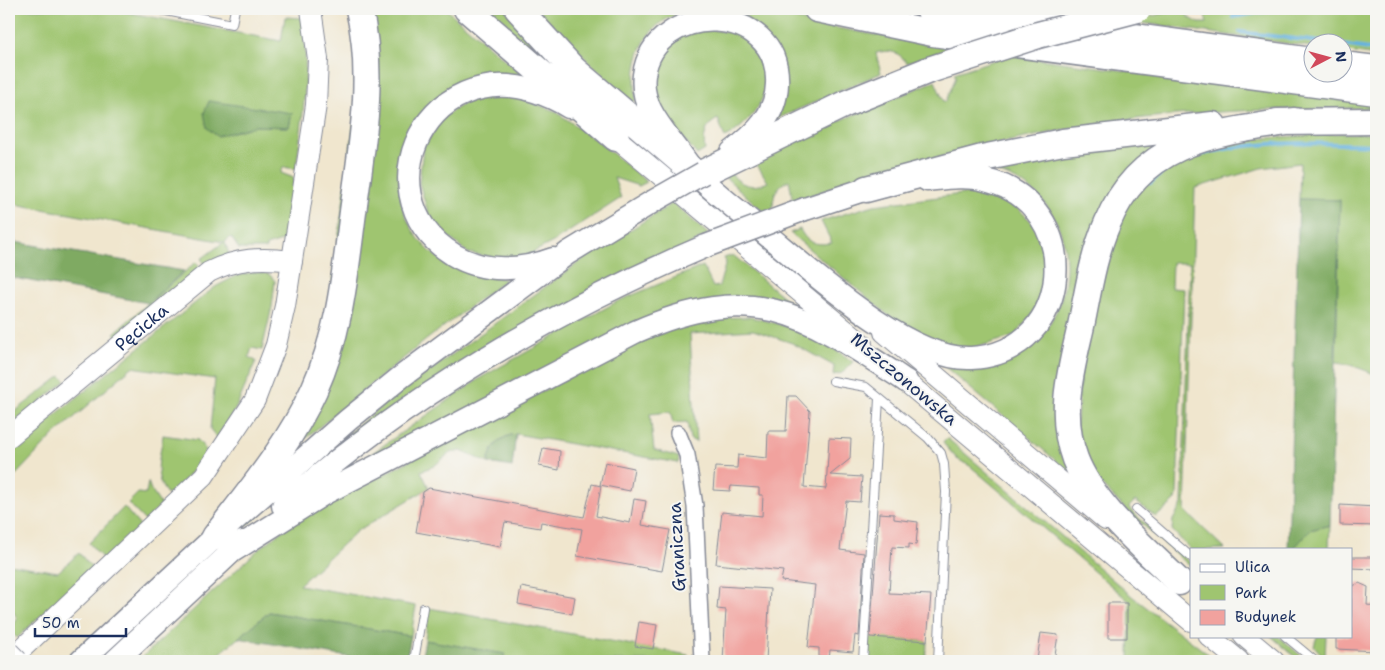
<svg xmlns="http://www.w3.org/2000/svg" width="1385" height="670" viewBox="0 0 1385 670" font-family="'Shantell Sans',sans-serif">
<rect width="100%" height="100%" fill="#f6f6f2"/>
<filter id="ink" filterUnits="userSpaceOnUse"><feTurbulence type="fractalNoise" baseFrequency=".02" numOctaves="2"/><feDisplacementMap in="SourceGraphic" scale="10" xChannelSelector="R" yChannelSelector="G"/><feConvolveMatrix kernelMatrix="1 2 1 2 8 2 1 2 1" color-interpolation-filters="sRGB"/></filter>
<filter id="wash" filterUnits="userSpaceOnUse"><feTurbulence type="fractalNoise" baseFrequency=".0096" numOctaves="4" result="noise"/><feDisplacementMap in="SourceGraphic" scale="20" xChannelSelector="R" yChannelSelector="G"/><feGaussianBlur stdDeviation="1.12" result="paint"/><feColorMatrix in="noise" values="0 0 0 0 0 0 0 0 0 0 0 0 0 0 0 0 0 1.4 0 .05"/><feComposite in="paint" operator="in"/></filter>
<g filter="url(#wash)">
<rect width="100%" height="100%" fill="#f0e6ce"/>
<path fill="#9fc570" stroke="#5d7a67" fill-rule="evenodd" d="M9 9H109L281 41 285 17 302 18C310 69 303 117 296 169L283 167 281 173 294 178 285 236 282 241 266 246V249H239L231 237 225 242 229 254 206 265 201 259 224 242 9 203ZM292 113 289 127 255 126 217 136Z
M369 9H446L525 77C504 74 482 73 462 82 384 118 375 229 455 268 469 274 489 275 504 279V281L426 340 291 450 315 413Z
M482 9H505L568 80Z
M537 9H692C645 20 631 55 636 100L633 102 590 63Z
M724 9H753L826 26 949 48 907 63C899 52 890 49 876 53L881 73 774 120 780 108 747 17Z
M1016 9H1086L1060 16Z
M1185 9 1188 17 1199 23H1207L1203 9H1376V56L1343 51 1342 42H1312V47L1128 21Z
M690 27 743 34C749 41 758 50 762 59 776 92 752 123 725 138L718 119C705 125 703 137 705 150L697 155 660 111 653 86 659 58Z
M1010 55 1376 105V108C1276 109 1174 110 1075 128 979 146 884 169 793 201L789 180C776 186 773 195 773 209L764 212 723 175 730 172C741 186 752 189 768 182L754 160 810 133 935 81 944 102 946 101 956 77 954 73Z
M509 94 555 111 600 143 647 182 639 186 614 178 621 198 553 242 530 254 518 257 504 259 468 253 431 222 419 183 423 148 443 117 472 98Z
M1341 133 1376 134V375C1368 371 1344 362 1336 362L1340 200 1299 199 1300 163 1261 168 1195 188 1185 511 1225 549 1191 550 1172 530 1173 520 1182 504 1190 263H1172L1171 288 1184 289 1177 495 1175 501 1156 517 1135 501 1129 507 1133 513 1191 563V567L1126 510 1092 475 1073 417 1104 253 1128 201 1168 163 1223 141Z
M1170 141 1090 245 1073 475 944 366C1081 389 1112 198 989 170L1088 151Z
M970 193 989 194 1009 200 1037 227 1048 270 1036 309 1015 336 967 350 922 338 889 316 790 233 800 229C807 244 816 245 832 243L821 221 874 205Z
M673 203 708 234 289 489 208 560 233 532 416 377 420 378 585 258Z
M733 255 794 306 731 297 358 463 482 377 618 301 703 266 713 287 719 286 726 262 724 258Z
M196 262 200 268 119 339 114 333Z
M255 272 269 274 275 281 272 307 262 350 252 348 249 357 256 361 236 408 217 438 210 429 215 379 132 367 53 436 9 482V453L15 447 215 287 236 276Z
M749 317C787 324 822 338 853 362L842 373 833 375 834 366 792 343 753 330 690 334 696 442 690 439 687 422 673 423 670 412 650 414 654 450 679 457 678 463 516 434C500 436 491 447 488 463L461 451 450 453 434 466 421 471 429 488 357 531 299 585 416 606 411 636 269 612 211 661H138L259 549 298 519 642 339 711 318Z
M61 376 66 381 9 427V416Z
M163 435 198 440 206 450 201 460 170 497C151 478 160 459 163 435Z
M947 438 1133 597 1217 661H1129L1130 602 970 466 957 459 943 443Z
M148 482 151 490 161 505 145 521 128 503 138 493 146 494Z
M124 507 140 526 104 560 89 543Z
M1330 525 1329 549H1291L1310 530Z
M79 553 92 568 17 638 11 632 17 618 10 606 9 608V564L58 572Z
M429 608 688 655V661H503L504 654 425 640Z
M868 636 927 641 926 661H867Z
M1271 636H1278L1307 661H1300Z
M1317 636H1326L1325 658 1314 646Z"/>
<path fill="#7faa62" stroke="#4d6c60" d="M209 101 292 113 289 127 255 126 217 136 207 128 204 113Z
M1299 199 1340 200 1330 525 1310 530 1295 547 1288 549Z
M9 241 184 271 148 303 9 277Z
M516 434 512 467 488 463C491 447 500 436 516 434Z
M269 612 411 636 406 661H371L238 638Z
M425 640 505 654 503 661H421Z"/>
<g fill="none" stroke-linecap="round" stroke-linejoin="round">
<path stroke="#66b2df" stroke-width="4" d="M1233 17 1279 9
M1240 32 1320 42
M1342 45 1376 50
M1182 160C1246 138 1310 143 1376 145
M1150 183 1164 171"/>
</g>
<g id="blocks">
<path fill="#f1a29e" d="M788 396H796L810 411 804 487 826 489 829 438 851 439 850 459 830 475 862 477 860 502 846 501 840 550 864 553 859 636 855 635 853 652 830 650 829 661H819V648L808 647 815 585 781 581 783 571 716 564 722 512 762 516 763 495H759V488L731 486 730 491 713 490 715 467 737 468 738 455 767 458 768 431H786Z
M543 448 560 451 559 470 539 466Z
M605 462 634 468 630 491 600 485Z
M592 484 601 486 596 516 630 523 634 499 646 501 642 525 670 530 662 571 577 556 582 529 541 522 540 528 505 522 500 547 416 532 423 492 429 488 584 517Z
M1340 505 1376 507V526L1340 525Z
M879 513 894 514V519L918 522 916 545 909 544V548L892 547 889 593 931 595 927 641 870 637Z
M1351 557H1376V569L1351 568Z
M1359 583 1368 587 1367 605 1376 606V651L1336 649V636H1351V587Z
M719 586 770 589 766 661H723L726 610 717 609Z
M521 587 575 597 572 614 518 604Z
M1108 603H1127V638H1108Z
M639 622 657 625 653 649 635 646Z
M1041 633 1058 635 1054 661 1037 660Z"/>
</g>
</g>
<g filter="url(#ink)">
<use href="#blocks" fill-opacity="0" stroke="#868a96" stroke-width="1"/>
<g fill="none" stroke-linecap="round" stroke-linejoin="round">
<defs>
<path id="lane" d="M156 9 232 24 235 9
M833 381 866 387 928 438 941 453 944 464 946 492 938 661
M1136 509 1191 557
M1285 636 1315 661
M414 661 423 608
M863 661 879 399"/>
<path id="street" d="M678 433 687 455 695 506 702 661"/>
<g id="secondary">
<path d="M616 138 862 344"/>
<path d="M884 332 1106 520"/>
<path d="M893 371 1191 621"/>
<path id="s1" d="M9 437 209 272C237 258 261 257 292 261"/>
<path d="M1209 636 1239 661"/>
<path d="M1244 636 1274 661"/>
<path d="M9 661 204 476 255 400 276 345 285 306 316 105 318 59 311 9"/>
</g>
<path id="primary" d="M732 152C755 134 776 116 777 84 781 2 654 0 644 75 640 105 661 127 678 150 684 158 690 168 697 175 718 196 743 214 766 234 813 273 909 361 971 358 1076 353 1086 203 985 180 967 175 946 178 927 180
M805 209 866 189 883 186
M553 259C521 271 484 273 454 255 352 192 438 28 569 107
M283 506C406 397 555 310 706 246
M231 552 325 493 635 332C757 279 804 314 906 381
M81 661 215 537 348 420 401 377 568 253 652 202
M115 661 242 542"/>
<path id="highway" d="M467 9 616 138
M518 9 574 70 696 174
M817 9 933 33 1376 92
M929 9 1312 61
M1342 65 1376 69
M1277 122 1376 121
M703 173 845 104 929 70
M866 189 982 158 1063 142 1213 125
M215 537C251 490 289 445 314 390 340 333 345 274 353 212 362 145 375 76 359 9
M1179 582C1144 547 1093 506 1075 459 1058 414 1071 370 1081 326 1088 292 1093 256 1107 224 1141 140 1215 133 1294 121"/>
</defs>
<use href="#lane" stroke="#868a96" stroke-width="10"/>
<use href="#street" stroke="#868a96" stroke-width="18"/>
<use href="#secondary" stroke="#868a96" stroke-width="22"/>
<use href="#primary" stroke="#868a96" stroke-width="25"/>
<use href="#highway" stroke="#868a96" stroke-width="29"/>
<use href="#lane" stroke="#fff" stroke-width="8"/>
<use href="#street" stroke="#fff" stroke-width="15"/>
<use href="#secondary" stroke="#fff" stroke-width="20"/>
<use href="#primary" stroke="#fff" stroke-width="22"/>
<use href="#highway" stroke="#fff" stroke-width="26"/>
<defs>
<path id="secondary-bridge" d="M9 652 18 661"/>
<path id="primary-bridge" d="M652 202 703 173
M706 246 805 209"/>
<path id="highway-bridge" d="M929 70 1038 35 1138 9"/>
</defs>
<use href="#secondary-bridge" stroke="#868a96" stroke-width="22" stroke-linecap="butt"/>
<use href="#primary-bridge" stroke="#868a96" stroke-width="25" stroke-linecap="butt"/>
<use href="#highway-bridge" stroke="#868a96" stroke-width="29" stroke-linecap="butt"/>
<use href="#secondary-bridge" stroke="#fff" stroke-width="20"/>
<use href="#primary-bridge" stroke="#fff" stroke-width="22"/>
<use href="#highway-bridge" stroke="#fff" stroke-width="26"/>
</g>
</g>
<g text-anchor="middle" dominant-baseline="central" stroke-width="4" stroke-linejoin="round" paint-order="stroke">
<g font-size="18" fill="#1b2f5e" stroke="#f6f6f2">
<text stroke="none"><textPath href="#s1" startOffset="172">Pęcicka</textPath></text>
<text transform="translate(904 379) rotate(40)">Mszczonowska</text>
<text transform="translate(677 547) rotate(-93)">Graniczna</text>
</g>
</g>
<rect width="1385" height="670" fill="none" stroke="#f6f6f2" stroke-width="30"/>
<rect x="1190" y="548" width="162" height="90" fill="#f6f6f2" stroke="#9ea6b7"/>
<rect x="1200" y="564" width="25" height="8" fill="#ffffff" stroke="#9ea6b7"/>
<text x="1235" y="572" font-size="15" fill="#1b2f5e">Ulica</text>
<rect x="1200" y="585" width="25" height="15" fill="#9fc570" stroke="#9ea6b7"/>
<text x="1235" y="598" font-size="15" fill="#1b2f5e">Park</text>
<rect x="1200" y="610" width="25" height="15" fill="#f1a29e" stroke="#9ea6b7"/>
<text x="1235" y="622" font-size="15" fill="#1b2f5e">Budynek</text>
<g transform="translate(1328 58) rotate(84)"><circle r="24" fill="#f6f6f2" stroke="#9ea6b7"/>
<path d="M0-4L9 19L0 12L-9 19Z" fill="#d1495b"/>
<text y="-8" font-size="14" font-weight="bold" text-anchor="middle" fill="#1b2f5e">N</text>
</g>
<path d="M35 628v8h91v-8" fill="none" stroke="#1b2f5e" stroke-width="2.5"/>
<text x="42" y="628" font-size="15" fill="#1b2f5e" stroke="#f6f6f2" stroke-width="4" paint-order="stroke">50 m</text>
</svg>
